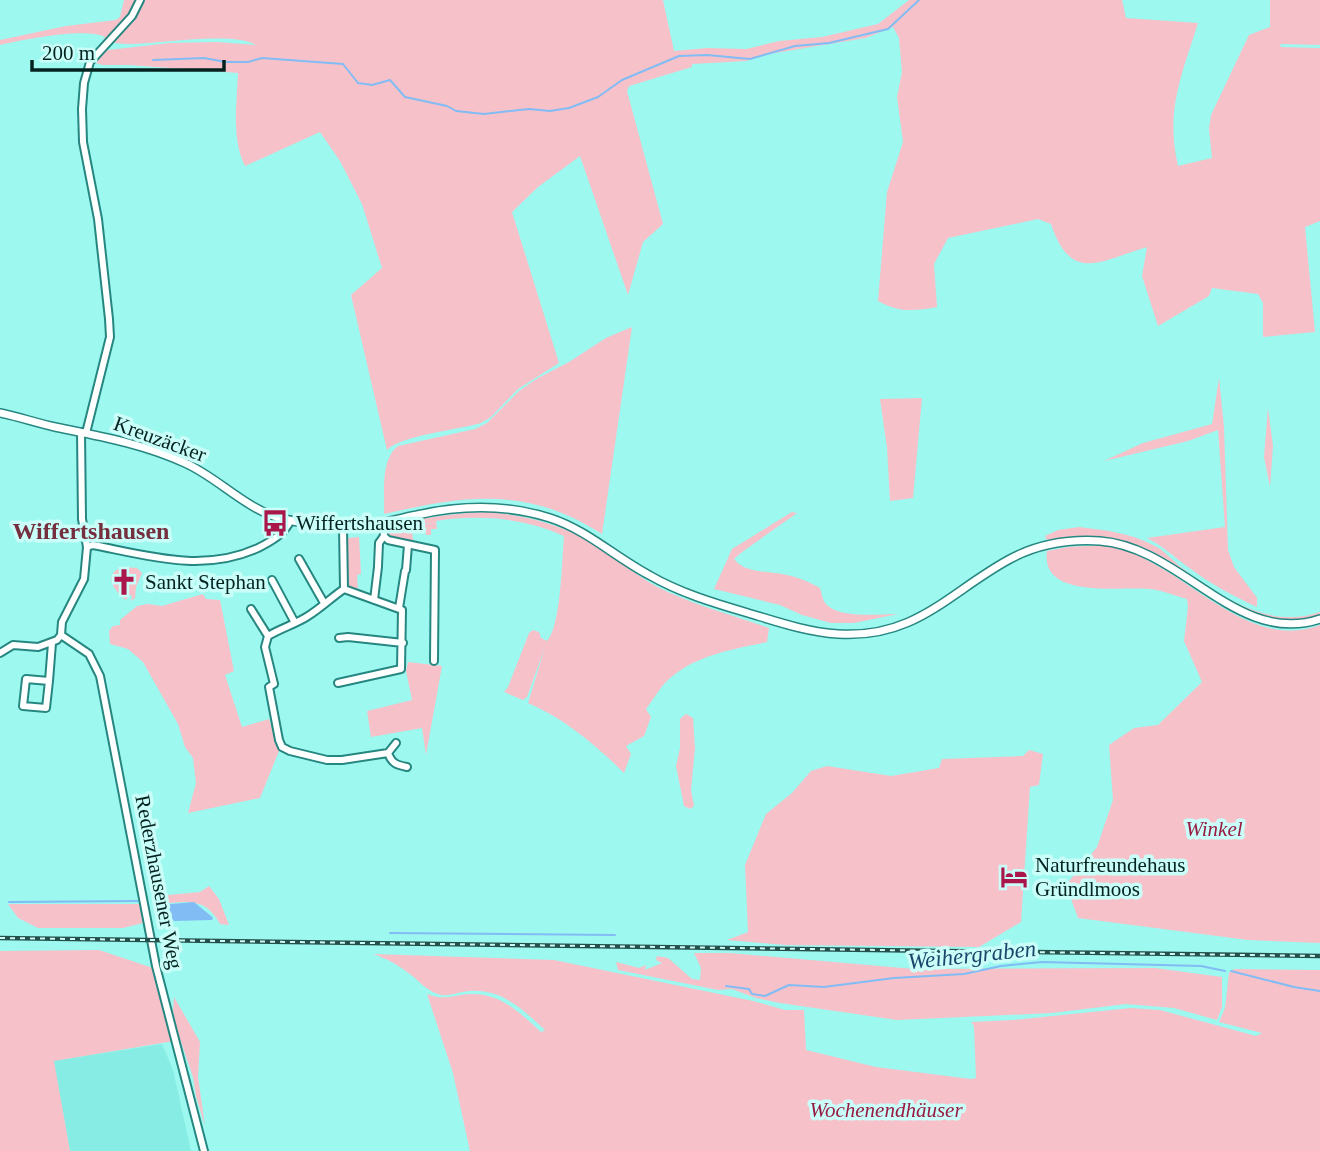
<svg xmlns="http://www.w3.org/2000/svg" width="1320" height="1151" viewBox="0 0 1320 1151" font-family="Georgia,serif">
<rect width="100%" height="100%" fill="#9df8f0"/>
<path fill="#87ede4" d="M162 1044 173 1070 191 1151H70L53 1061Z"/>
<path fill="#f7c1c9" d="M124 0H663L674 51 707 48 746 49 779 41 822 37 878 24 909 0H1122L1126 18 1198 23C1182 75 1165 110 1178 166L1212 158 1209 129 1211 115 1249 35 1270 27V0H1320V45L1280 44 1281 47 1320 48V221L1305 227 1315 332 1263 337V303L1258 294 1212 288 1209 296 1158 326 1142 276 1147 247C1100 261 1071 284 1051 224L1038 219 948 238 934 264 937 307C914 311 899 313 878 301L887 192 903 142 897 97 902 72 899 38 893 27 866 38 769 54 746 61 692 64V67L629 86 627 91 663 224 643 242 628 295 580 156 538 187 512 212 559 363 518 389 491 417 481 423C458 430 402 435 387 450L351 295 382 268 362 204 340 161 320 132 245 166C231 138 237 103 238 73L129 65H103L92 62 99 51 170 43 217 42 256 45C233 31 159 44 130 44 121 44 111 42 102 42L105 37C84 27 23 40 0 45V40L66 26 116 20 120 17Z
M632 327 602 534C527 486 466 495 384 514 385 493 380 460 398 446L475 429 487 423 519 391 538 378 569 362 606 338Z
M1219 378 1224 427 1228 550 1234 567 1257 598V607C1233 596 1209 583 1188 567 1174 557 1163 546 1147 538L1225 527 1218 430 1188 441 1104 461 1143 443 1212 424Z
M922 398 913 498 890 501 887 448 880 399Z
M1268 408 1273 446 1270 487 1264 457Z
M490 512C524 516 557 523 587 540 615 556 638 579 668 592 700 607 736 616 769 628L767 642C734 649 695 655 669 679 660 687 653 700 646 709L651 717 644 736 626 746 631 754 624 773C596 745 565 719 528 703L545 647 527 697 523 700 504 692 508 687 529 633 533 630 539 632 541 638 547 641C561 626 562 559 564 536 526 518 478 514 436 521L437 529H431V535H426L424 526 412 529 413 541 419 542 418 545 389 537 388 533 432 523 391 529V525C425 517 456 513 490 512Z
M792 512 797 513 742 552 734 559C744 573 767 571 782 574 796 576 809 582 820 588 822 593 822 600 826 604 839 619 880 614 898 614L854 623H831L802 615 780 605 714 589 732 549Z
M1079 527C1105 530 1130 533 1153 545 1164 550 1172 560 1182 568 1221 597 1270 630 1320 612V616C1303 620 1284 623 1267 618 1219 604 1184 563 1137 545 1109 534 1076 535 1047 540L1045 536 1058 530Z
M359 537 361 574 357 575 358 591 349 586 346 543 348 538Z
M1068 547C1086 546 1104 544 1121 549 1187 569 1248 653 1320 625V943L1248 940 1078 918 1066 885 1097 847 1113 800 1109 745 1134 728 1158 725 1202 682 1184 641 1188 607 1187 599C1175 596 1162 590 1149 589 1120 586 1040 600 1047 551Z
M124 567 137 568 142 573 136 587 135 598 131 601 132 596 129 595 126 600C114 591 101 573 124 567Z
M203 594 206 599 220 600 234 671 225 675 242 727 269 719 279 751 260 798 188 813 196 783 193 758 185 747 178 724 143 662 128 649 110 644 109 631 113 626 120 625V620L137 606 148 604 162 606Z
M408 662 442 666 426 755 422 728 371 737 367 711 412 700 406 671Z
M686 714 693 718 695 748 691 790 694 806 690 809 684 806 676 766 680 748V719Z
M1029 750 1043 754 1039 785 1030 787 1021 922 979 947 786 945 727 940 748 932 745 865 766 814 792 793 811 771 827 766 891 776 939 768 942 759 1023 756Z
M209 886 219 899 229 925 220 924C205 896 186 902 159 904L158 896 200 892Z
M8 904H139L143 923 123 928H38L18 918Z
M99 950 153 968 174 1041 54 1061 70 1151H0V951Z
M694 953H730L914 969 1155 968 1222 977V1007L1217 1020 1174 1008 1126 1004 1052 1013 897 1020 780 1003 756 998 732 989 718 990 618 970 616 962 639 968 646 965 645 970 662 963 656 960 657 956 668 958 692 979 700 980 701 968Z
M373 954 554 960 753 1001 785 1010H804L806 1050 876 1067 971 1079 976 1078 974 1026 971 1022 1013 1020 1131 1008 1160 1010 1256 1036 1262 1033 1219 1022 1225 1008 1229 973 1234 969 1320 970V1151H470L453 1073 427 994C443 1001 454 995 470 994 501 993 520 1013 541 1032L545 1030C523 1010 503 989 470 991 460 991 448 998 438 994 425 990 418 979 407 972 397 964 385 958 373 954Z
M174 997 200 1042 198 1077 205 1126 196 1096 193 1077 177 1030 173 1011Z"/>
<path fill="#82bcf4" d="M194 902 211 916 213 918 212 920 175 921 166 918 159 905Z"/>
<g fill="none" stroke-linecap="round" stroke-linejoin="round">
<path stroke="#82bcf4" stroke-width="2" d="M153 60 204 58 226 62H248L262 58 343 64 358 83 372 85 390 80 405 97 447 106 456 111 484 114 529 109 550 111 569 108 598 97 622 80 679 56 707 55 750 59 795 46 829 43 888 29 919 0
M9 902 138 901
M390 933 615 935
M1231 971 1294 987 1320 991
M726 986 749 989 752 994 765 996 789 985 824 987 894 978 964 974 1001 966 1042 962 1201 966 1225 971"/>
<defs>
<path id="minor" d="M86 433 110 337 109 319 98 219 83 142 82 109 84 83 90 62 132 16 140 0
M383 523 384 536 388 540 435 550 434 661
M343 527 344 589C332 597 321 608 308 616 296 624 281 628 268 636L265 647 274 684 269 687 279 740 282 747 290 751 327 760H342L388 753 396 743
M87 547 93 545C149 556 204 573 258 548 272 541 284 534 291 520
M299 559 324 603
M378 566 379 543 384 536
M406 570 408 545
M272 580 295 623
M374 600 378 567
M399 608 405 571
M251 609 268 636
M61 635 89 654 100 676 156 966 204 1151
M339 638 348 637 403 643
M0 653 13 645 38 647 57 640 61 635 62 622 84 579 87 547 82 519 81 432
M49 681 46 708 23 706 26 679 49 681 52 643
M338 683 401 669 402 610 344 589
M388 753C392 764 397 765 407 767"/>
<path id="tertiary" d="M0 413C19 417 37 423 55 427 99 436 144 444 185 463 219 478 247 511 284 519 305 524 332 529 354 527 375 526 396 519 417 515 462 505 506 504 550 518 587 530 615 557 649 575 680 593 714 603 748 613 778 622 807 632 838 634 916 639 949 592 1010 559 1038 544 1068 539 1100 541 1182 547 1237 647 1320 619"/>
</defs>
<use href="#minor" stroke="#268781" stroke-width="10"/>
<use href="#tertiary" stroke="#268781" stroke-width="10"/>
<use href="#minor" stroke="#fff" stroke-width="6"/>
<use href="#tertiary" stroke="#fff" stroke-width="7"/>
<defs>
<path id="rail" d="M0 938 1320 956"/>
</defs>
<use href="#rail" stroke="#244f4b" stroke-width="4.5"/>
<use href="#rail" stroke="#cafef8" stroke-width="2" stroke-dasharray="5" stroke-linecap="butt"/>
</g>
<defs>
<symbol id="bus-bare" viewBox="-9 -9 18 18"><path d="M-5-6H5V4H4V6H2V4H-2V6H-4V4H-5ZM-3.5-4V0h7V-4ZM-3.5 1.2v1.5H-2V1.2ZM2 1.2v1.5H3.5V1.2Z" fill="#aa1649" stroke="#cafef8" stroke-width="2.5" paint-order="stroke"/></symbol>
<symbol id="church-bare" viewBox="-9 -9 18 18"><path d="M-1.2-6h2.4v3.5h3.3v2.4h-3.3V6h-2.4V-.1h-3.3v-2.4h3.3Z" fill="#aa1649" stroke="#cafef8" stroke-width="2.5" paint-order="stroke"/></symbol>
<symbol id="hotel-bare" viewBox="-9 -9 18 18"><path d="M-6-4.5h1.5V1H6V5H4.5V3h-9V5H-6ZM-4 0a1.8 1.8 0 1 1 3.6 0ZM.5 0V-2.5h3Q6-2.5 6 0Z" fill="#aa1649" stroke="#cafef8" stroke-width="2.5" paint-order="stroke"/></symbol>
</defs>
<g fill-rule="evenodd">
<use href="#bus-bare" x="256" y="504" width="38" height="38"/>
<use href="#church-bare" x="105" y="563" width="38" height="38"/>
<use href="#hotel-bare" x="995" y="858" width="38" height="38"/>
</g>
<g text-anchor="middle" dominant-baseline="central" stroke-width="7" stroke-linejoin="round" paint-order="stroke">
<g font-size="21" fill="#042220" stroke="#cafef8">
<text transform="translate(160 439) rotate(20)">Kreuzäcker</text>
<text transform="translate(159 882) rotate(79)">Rederzhausener Weg</text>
</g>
<g font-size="21" fill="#042220" stroke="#cafef8" text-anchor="start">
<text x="296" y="523">Wiffertshausen</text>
<text x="145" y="582">Sankt Stephan</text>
<text x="1035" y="865">Naturfreundehaus<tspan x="1035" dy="24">Gründlmoos</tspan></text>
</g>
<g font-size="21" font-style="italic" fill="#971b42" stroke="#cafef8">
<text x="1214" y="829">Winkel</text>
<text x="886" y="1110">Wochenendhäuser</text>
</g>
<g font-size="23" font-style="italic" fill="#1b456a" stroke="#cafef8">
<text transform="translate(972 955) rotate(-6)">Weihergraben</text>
</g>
<g font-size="24" font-weight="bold" fill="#742e3e" stroke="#cafef8">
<text x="91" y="531">Wiffertshausen</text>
</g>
</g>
<path d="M32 60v10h192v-10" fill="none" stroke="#042220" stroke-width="3.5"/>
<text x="42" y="60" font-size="21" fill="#042220" stroke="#cafef8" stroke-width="5" paint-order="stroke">200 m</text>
</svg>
